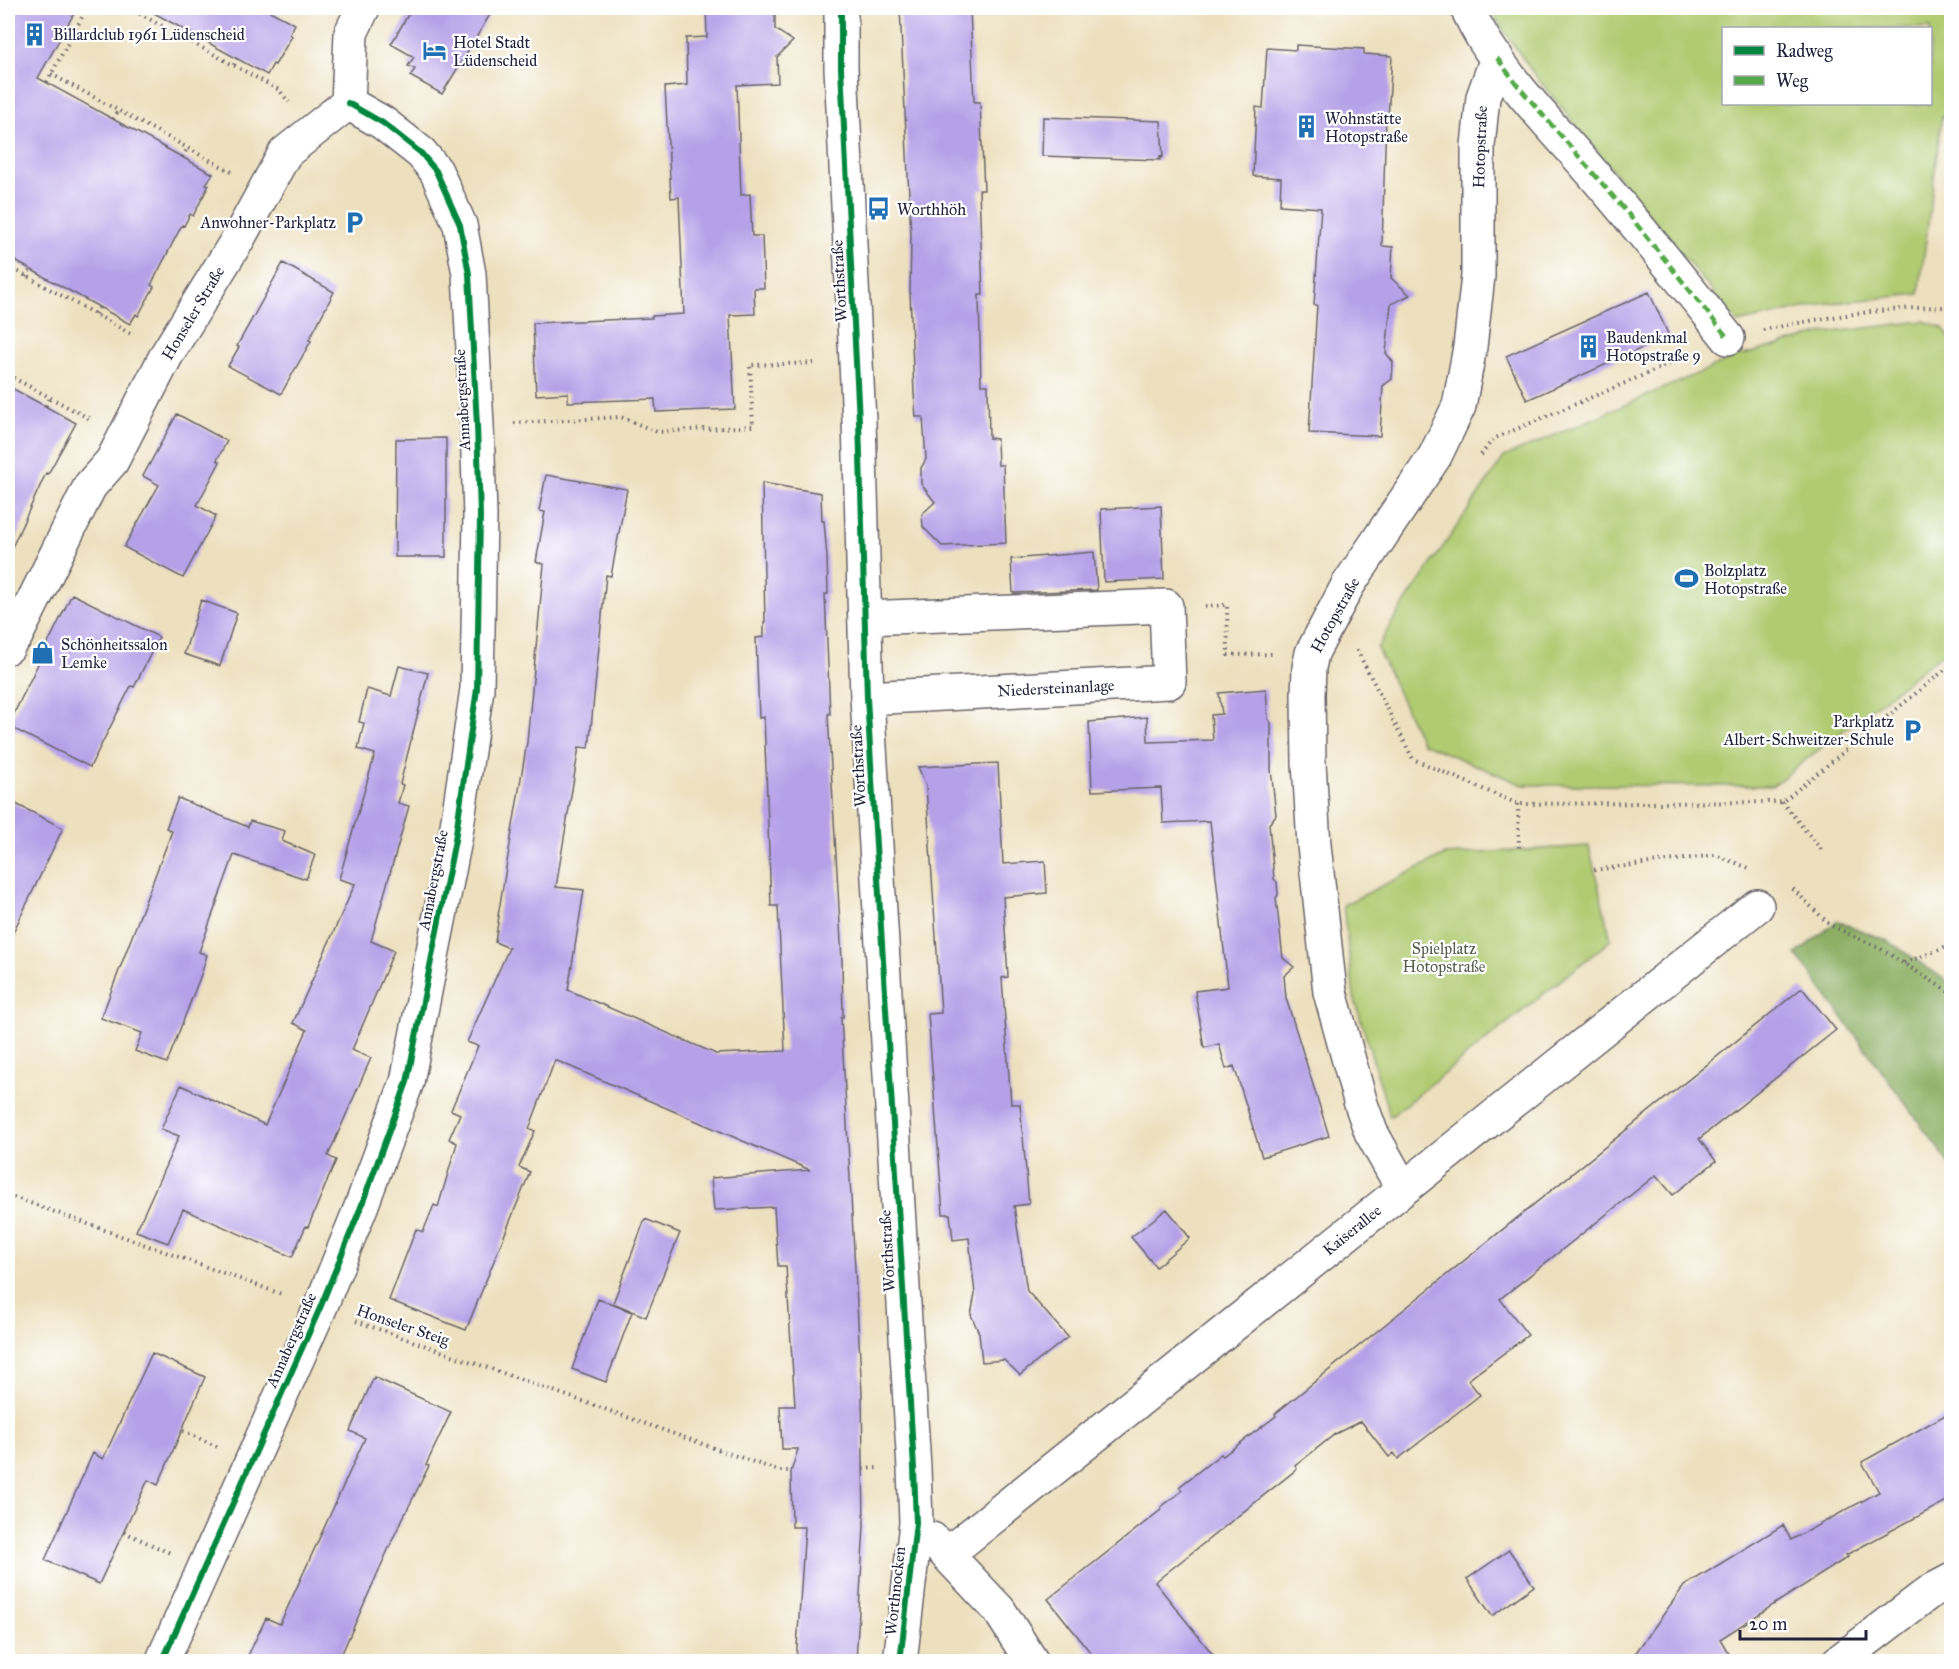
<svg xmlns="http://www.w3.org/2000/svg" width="1959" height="1669" viewBox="0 0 1959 1669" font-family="'IM FELL Great Primer',serif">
<rect width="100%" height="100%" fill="#fff"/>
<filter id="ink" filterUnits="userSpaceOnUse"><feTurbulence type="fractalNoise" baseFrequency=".0167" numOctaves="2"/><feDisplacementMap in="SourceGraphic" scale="12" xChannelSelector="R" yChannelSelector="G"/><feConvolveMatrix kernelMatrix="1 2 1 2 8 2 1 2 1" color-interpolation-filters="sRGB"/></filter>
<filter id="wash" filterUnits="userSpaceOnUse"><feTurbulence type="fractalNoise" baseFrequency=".008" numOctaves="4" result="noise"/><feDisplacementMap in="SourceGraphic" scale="24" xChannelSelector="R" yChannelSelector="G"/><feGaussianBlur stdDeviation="1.35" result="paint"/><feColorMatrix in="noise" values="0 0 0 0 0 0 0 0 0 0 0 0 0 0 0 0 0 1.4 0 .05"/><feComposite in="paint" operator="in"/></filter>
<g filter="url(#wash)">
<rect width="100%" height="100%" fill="#ede0be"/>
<path fill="#b0cb71" stroke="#697656" stroke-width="1.5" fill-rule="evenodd" d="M1488 8H1951V116H1942L1919 294 1822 304 1738 323 1534 74ZM1724 28H1930V104H1724Z
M1924 321 1943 328 1951 339 1952 646 1946 651 1772 786 1523 785 1422 743 1377 648 1396 616 1504 457 1736 357 1824 333Z
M1589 846 1611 940 1390 1117 1354 997 1343 905 1445 855Z"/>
<path fill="#8caf63" stroke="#57684f" stroke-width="1.5" d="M1837 921 1888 941 1951 984V1166L1796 954Z"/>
<g id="blocks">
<path fill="#b6a0e8" d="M8 8H77L38 78 213 174 206 184 209 185 193 216 190 214 184 226 182 225 151 285 154 287 138 316 136 314 130 324 8 257Z
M145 8H264L295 24 290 34 292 36 275 65 273 64 267 75Z
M412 8H494L442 94 410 76 415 69 408 66 414 57 391 44Z
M706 8H775V29L793 41 777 57 778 83 737 85 741 195 750 194 752 236H762L764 288H754L755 314 730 315 735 409 656 412 655 399 568 402V393L536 395 533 323 652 318V316L684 314 679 197 671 198 665 87 687 85 686 38 707 37Z
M900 8H970L974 102H980L984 190H979L983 295H979L981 385H988L989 438 997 439 998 465H1003L1006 543 942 546 923 527 922 514 935 502 921 484V468L926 459 923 417H916L914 394 910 292 911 237Z
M1296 45 1364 49V54L1392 56 1388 118 1386 117 1382 246 1393 247 1391 278 1410 295 1391 304 1386 353 1393 362 1392 379 1383 386 1380 436 1309 433 1317 305H1314L1321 208 1280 205 1281 178 1253 176 1256 107 1263 108 1267 48 1296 50Z
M1043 117 1161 121 1163 157 1160 156V160L1042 156Z
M283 263 334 292 309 340 311 341 281 394 228 366 239 347 237 346Z
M1649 292 1669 336 1527 400 1506 356Z
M8 386 76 423 48 474 46 473 8 556Z
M177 414 227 441 217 460 220 462 197 505 216 516 183 578 124 547 159 485 143 476Z
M446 438V557H395L396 439Z
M546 475 627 489 611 576 606 575 589 748 579 747 556 887 584 890 568 990 716 1054 785 1051 778 906H771L764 717 759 718 756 638 764 637V622H765L762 483 821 493 822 521H824L827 557 828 594H825L830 714H828L842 960 843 1017H841L862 1394 864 1526 856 1662H796L805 1527H792L791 1472 798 1449H782L780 1406H795L786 1266H778L774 1207 714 1210 711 1178 810 1170 555 1060 529 1129 535 1131 519 1167 530 1172 466 1330 389 1300 416 1229 423 1232 434 1205 438 1207 457 1143 449 1139 460 1114 451 1110 478 1046 467 1042 509 948 495 942 499 916H498L527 742 544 564 536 562 545 512 539 511Z
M1161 506 1164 579 1104 582 1101 509Z
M1094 552 1097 590 1013 593 1011 559Z
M72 594 159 637 134 687 131 686 90 767 8 726Z
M201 600 237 613 220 666 184 654Z
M399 666 428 673 400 784 403 785 398 803 409 806 371 941 394 951 352 1050 371 1058 328 1156 336 1160 308 1227 306 1226 292 1257 183 1209 168 1243 136 1231 179 1136 161 1129 181 1085 265 1125 307 1030 293 1023 355 884 339 879 375 754 358 749 364 723 359 722 367 689 391 696Z
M1266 689 1268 719 1271 723V769L1276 815 1269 824 1274 879 1277 882 1278 895 1276 898 1283 958 1294 967 1284 976 1286 998 1329 1136 1262 1157 1234 1066 1226 1069 1219 1044 1204 1048 1195 991 1228 987 1210 821 1163 823 1161 788 1092 791 1089 722 1147 717 1148 742 1213 740 1211 715 1222 714 1219 693Z
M998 763 1003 864 1045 861 1047 893 1003 897 1008 977 1002 978 1011 1104H1020L1029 1204 1014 1206 1027 1291 1068 1337 1020 1375 1004 1360 982 1362 979 1333 971 1315 975 1294 969 1238 953 1240 950 1214H943L928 1014 941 1013 926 786 918 767Z
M178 798 248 827 250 821 285 831 282 841 315 855 306 879 234 855 199 952 207 955 202 972 167 1063 135 1051 142 1033 101 1018 172 831 166 828Z
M8 800 63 828 8 943Z
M1802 988 1836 1030 1699 1139 1716 1161 1673 1195 1656 1175 1500 1299 1528 1335 1468 1380 1480 1395 1398 1459 1394 1453 1389 1457 1361 1421 1335 1434 1295 1466 1297 1469 1155 1582 1219 1662H1098L1048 1599 1162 1509 1161 1507 1182 1491 1179 1487 1221 1454 1223 1456 1276 1416 1275 1414 1429 1289Z
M1167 1209 1190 1238 1156 1267 1131 1237Z
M645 1219 680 1233 646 1317 613 1303Z
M598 1299 632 1312 606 1382 572 1369Z
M152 1353 205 1377 158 1485 148 1480 99 1584 45 1560 93 1453 103 1459Z
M374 1377 451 1412 426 1465 429 1466 396 1532 338 1662H245L266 1618 280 1624 335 1504 365 1438 350 1431Z
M1952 1411V1498L1846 1555 1848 1557 1720 1639 1734 1662H1629L1684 1586 1783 1525 1791 1540 1879 1492 1862 1462Z
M1509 1550 1534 1586 1492 1616 1467 1579Z"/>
</g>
</g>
<g filter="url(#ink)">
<use href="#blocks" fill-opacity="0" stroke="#696469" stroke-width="1.5"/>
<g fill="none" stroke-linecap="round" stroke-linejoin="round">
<defs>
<path id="minor" d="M841 8V68L859 421 867 698 914 1468 916 1523 900 1662
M1467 8C1495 71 1550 123 1594 175 1640 228 1684 283 1728 338
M865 618 1166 606 1169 682 867 698
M1404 1188 1395 1175 1371 1132 1361 1104 1330 992 1314 845 1309 763 1308 695 1309 668 1312 653 1348 585 1435 456 1459 406 1470 347 1478 276V146L1483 97 1497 58
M932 1539 999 1610 1032 1662
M947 1554 1757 906
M162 1662 320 1308 361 1207 407 1082 455 840 477 689 480 515 477 425 469 274 460 225 436 171 421 153 383 123 348 103
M1838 1662 1931 1591 1952 1580"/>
<path id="tertiary" d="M8 647 12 639 16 636 90 486 112 461 167 354 238 239 285 153 348 103 351 33 363 8"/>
</defs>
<use href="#minor" stroke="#696469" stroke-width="36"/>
<use href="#tertiary" stroke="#696469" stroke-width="36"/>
<path stroke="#696469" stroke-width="4" stroke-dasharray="1.5 4.5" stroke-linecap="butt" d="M129 8 279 90 289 102
M66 28 74 32
M234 65 237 58
M51 74 232 172
M47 82 87 8
M113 119 118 111
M182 157 188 148
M8 266 133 335
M26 277 30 270
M95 314 99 308
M1763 330C1825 317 1888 307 1952 307
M8 375 92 420
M46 406 50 398
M514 423 621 417 657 432 753 426 750 365 818 363
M1481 455 1493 439 1691 355
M1205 606 1227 605 1228 655 1275 654
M1357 650 1413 759 1518 804 1782 802 1952 664
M1782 802 1824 853
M1518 804 1519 850
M1594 870 1715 855 1749 868
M1793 889 1830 925 1881 949 1952 994
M1904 963 1952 945
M8 1195 284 1295
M356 1321 779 1471H791
M183 1431 218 1447
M863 1469 877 1468
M124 1532 170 1553"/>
<use href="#minor" stroke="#fff" stroke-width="33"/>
<use href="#tertiary" stroke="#fff" stroke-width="33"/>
<path stroke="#53aa46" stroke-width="4.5" stroke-dasharray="9 4.5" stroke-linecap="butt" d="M1497 58 1518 86 1625 210 1728 338"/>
<defs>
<path id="cycleway" d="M841 8V68L859 421 867 698 914 1468 916 1523 900 1662
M162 1662 320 1308 361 1207 407 1082 455 840 477 689 480 515 477 425 469 274 460 225 436 171 421 153 383 123 348 103"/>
</defs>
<use href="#cycleway" stroke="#fff" stroke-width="10"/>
<use href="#cycleway" stroke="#00873e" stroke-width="6"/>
</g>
</g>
<defs>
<symbol id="building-bare" viewBox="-9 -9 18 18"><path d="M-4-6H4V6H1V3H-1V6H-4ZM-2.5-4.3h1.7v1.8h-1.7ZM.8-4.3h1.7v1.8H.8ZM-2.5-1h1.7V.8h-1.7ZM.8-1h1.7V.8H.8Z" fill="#1f6fb2" stroke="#fff" stroke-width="2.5" paint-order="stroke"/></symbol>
<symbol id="hotel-bare" viewBox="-9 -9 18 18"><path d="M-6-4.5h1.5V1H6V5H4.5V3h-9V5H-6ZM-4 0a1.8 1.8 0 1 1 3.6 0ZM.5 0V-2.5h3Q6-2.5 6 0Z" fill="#1f6fb2" stroke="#fff" stroke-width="2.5" paint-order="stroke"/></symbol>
<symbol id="bus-bare" viewBox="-9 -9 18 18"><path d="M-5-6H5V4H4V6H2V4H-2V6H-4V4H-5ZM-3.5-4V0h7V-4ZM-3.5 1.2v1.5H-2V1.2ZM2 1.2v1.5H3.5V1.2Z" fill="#1f6fb2" stroke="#fff" stroke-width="2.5" paint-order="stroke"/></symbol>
<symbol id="parking-bare" viewBox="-9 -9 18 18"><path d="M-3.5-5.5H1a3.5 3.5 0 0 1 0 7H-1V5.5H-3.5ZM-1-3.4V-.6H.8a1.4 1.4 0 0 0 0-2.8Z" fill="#1f6fb2" stroke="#fff" stroke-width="2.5" paint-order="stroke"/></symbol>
<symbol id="stadium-bare" viewBox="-9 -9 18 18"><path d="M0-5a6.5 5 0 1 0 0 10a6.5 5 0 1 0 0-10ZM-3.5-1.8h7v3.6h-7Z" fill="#1f6fb2" stroke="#fff" stroke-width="2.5" paint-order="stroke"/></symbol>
<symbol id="shop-bare" viewBox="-9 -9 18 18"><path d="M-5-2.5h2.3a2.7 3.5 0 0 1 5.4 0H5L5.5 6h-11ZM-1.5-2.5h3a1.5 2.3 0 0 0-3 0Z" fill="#1f6fb2" stroke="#fff" stroke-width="2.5" paint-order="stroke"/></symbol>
</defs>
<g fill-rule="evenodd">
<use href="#building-bare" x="18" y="18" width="33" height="33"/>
<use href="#hotel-bare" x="418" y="34" width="33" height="33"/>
<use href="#building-bare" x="1290" y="110" width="33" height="33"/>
<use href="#bus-bare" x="862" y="192" width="33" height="33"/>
<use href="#parking-bare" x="338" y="206" width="33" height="33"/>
<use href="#building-bare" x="1572" y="330" width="33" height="33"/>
<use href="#stadium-bare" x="1670" y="562" width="33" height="33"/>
<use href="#shop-bare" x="26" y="636" width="33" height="33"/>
<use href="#parking-bare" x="1896" y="714" width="33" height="33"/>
</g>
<g text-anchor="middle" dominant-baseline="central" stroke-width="4.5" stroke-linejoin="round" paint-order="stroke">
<g font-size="16" fill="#22223b" stroke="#fff" text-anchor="start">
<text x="53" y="34">Billardclub 1961 Lüdenscheid</text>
<text x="453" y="42">Hotel Stadt<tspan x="453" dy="18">Lüdenscheid</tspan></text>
<text x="1325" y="118">Wohnstätte<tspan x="1325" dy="18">Hotopstraße</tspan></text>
<text x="897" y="209">Worthhöh</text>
<text x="336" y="222" text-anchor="end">Anwohner-Parkplatz</text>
<text x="1606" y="337">Baudenkmal<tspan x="1606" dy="18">Hotopstraße 9</tspan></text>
<text x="1704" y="570">Bolzplatz<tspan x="1704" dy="18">Hotopstraße</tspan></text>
<text x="61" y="644">Schönheitssalon<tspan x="61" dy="18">Lemke</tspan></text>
<text x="1894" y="721" text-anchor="end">Parkplatz<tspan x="1894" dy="18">Albert-Schweitzer-Schule</tspan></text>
</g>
<g font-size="16" fill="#22223b" stroke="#fff">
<text transform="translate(1480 147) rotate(-88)">Hotopstraße</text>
<text transform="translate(839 281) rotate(-93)">Worthstraße</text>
<text transform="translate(193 313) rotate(-59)">Honseler Straße</text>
<text transform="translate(462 400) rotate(-93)">Annabergstraße</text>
<text transform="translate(1335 615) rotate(-61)">Hotopstraße</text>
<text transform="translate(1056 688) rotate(-3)">Niedersteinanlage</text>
<text transform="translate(858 766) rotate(-93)">Worthstraße</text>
<text transform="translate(433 880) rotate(-79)">Annabergstraße</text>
<text transform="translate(1352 1230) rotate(-39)">Kaiserallee</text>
<text transform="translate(887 1251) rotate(-93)">Worthstraße</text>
<text transform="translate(403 1325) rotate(19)">Honseler Steig</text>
<text transform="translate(291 1340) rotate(-66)">Annabergstraße</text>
<text transform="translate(895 1591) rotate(-84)">Worthnocken</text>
</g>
<g font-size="16" fill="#545d4e" stroke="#fff">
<text x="1444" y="948">Spielplatz<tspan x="1444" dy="18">Hotopstraße</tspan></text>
</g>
</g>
<rect width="1959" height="1669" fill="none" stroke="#fff" stroke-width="30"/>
<rect x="1722" y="27" width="210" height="78" fill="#ffffff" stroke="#a7a7b1" stroke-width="1.5"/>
<rect x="1734" y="46" width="30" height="9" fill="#00873e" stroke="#a7a7b1" stroke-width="1.5"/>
<text x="1776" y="57" font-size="18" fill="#22223b">Radweg</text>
<rect x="1734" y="76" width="30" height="9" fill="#53aa46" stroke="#a7a7b1" stroke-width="1.5"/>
<text x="1776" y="87" font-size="18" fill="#22223b">Weg</text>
<path d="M1740 1630v9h126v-9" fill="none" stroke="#22223b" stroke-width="3"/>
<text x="1749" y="1630" font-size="18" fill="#22223b" stroke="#ffffff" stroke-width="4.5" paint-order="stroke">20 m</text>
</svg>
